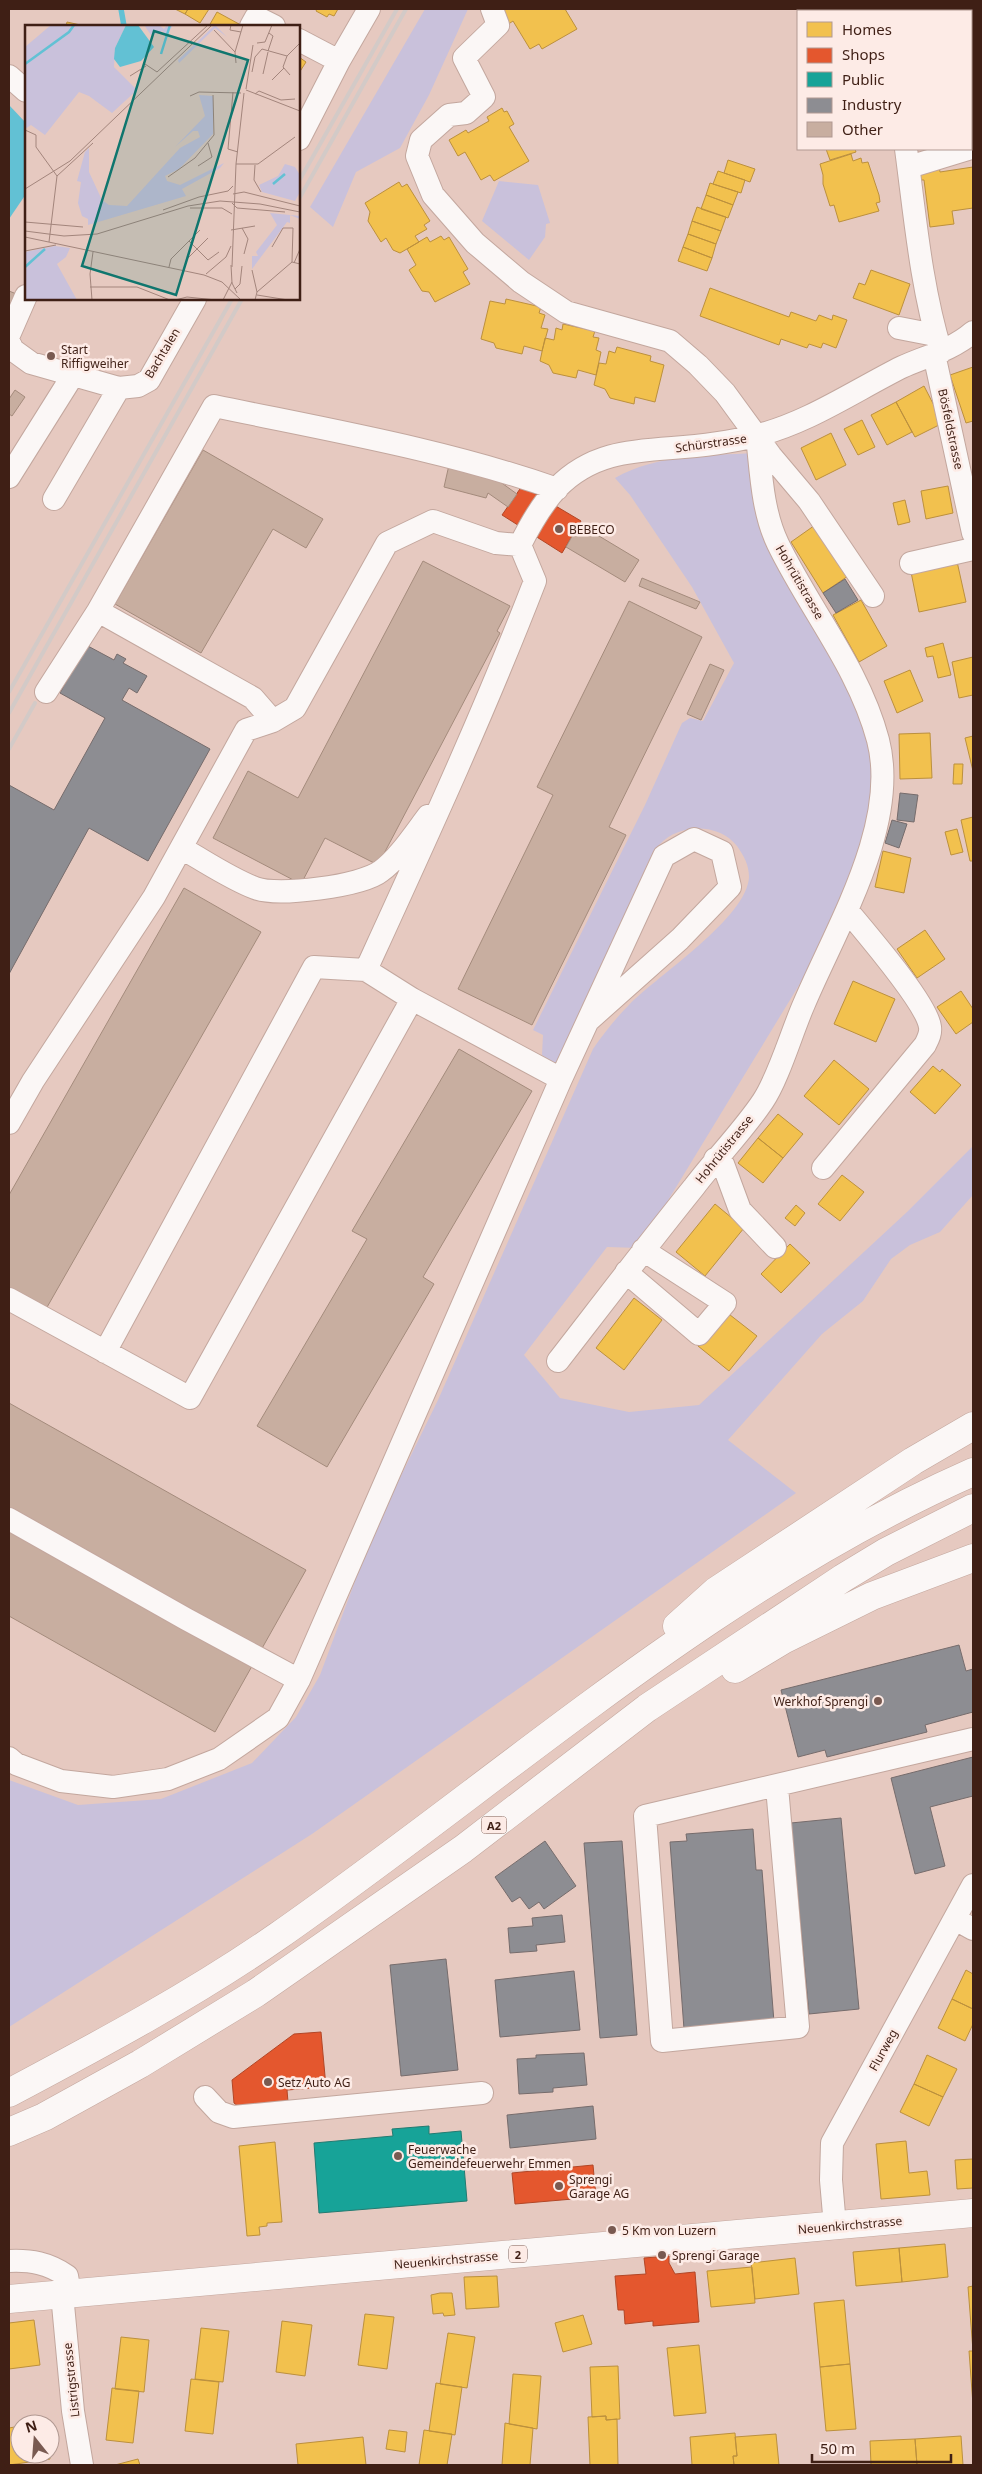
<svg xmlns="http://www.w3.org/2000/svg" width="982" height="2474" viewBox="0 0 982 2474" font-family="'Noto Sans',sans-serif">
<rect width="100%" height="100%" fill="#e6c9c0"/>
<path fill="#c9c1db" d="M425 9H468L429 95 400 148 356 172 333 227 310 207Z
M499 181 538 185 550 223 546 224 545 237 529 260 482 221Z
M754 453 756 495 866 722 874 774 871 812 835 926 639 1248 607 1247 524 1355 560 1398 629 1412 699 1405 907 1212 973 1146V1195L940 1232 910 1245 891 1259 863 1301 822 1334 728 1440 796 1493 312 1834 9 2027V1780L78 1805 161 1799 252 1763 296 1717 320 1675 373 1533 438 1400 593 1049C604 1033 616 1018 629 1005 658 975 747 918 749 877 749 865 744 856 737 846 719 823 680 823 660 844 653 851 650 859 646 867L562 1062 555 1064 542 1055 543 1035 533 1030 645 805 682 723 690 718 703 721 734 663 692 587 630 495 615 478C657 454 707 456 754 453Z"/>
<path fill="#62c1d4" d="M9 105 26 123V194L9 219Z"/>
<path fill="#f2c14e" stroke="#bc903d" d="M175 9H188L185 14Z
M188 9H209L200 23 185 14Z
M317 9H338L334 16 329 14 327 17 316 11Z
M498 9H565L577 29 542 49 539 44 530 49 513 21 507 25Z
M217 12 239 24 238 26H209Z
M67 22 85 26H66Z
M299 57 306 62 299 73Z
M502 108 504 112 507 111 514 124 509 127 529 161 494 181 490 175 481 180 465 152 458 156 449 140 466 130 468 133 489 121 487 117Z
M826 149H855L856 152 830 160Z
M851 154 853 161 861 158 862 163 868 162 879 195 880 202 876 203 879 211 839 222 834 205 830 206 823 184V175L820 164Z
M728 160 755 169 750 182 724 173Z
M939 166 940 172 973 167V208L952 211 954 224 930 227 924 180H921L919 169Z
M718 171 745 180 741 193 713 184Z
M399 182 402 187 407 184 430 221 424 225 427 229 415 236 419 242 400 253 393 250 386 238 381 242 368 221 370 212 365 203Z
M710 183 738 192 733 205 706 195Z
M706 195 733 205 728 218 701 209Z
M697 207 726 217 721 231 692 221Z
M692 221 721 231 716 244 688 234Z
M688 234 716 244 712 258 683 247Z
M441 236 444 240 449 237 468 269 463 272 470 284 435 302 429 292 422 291 409 270 416 265 407 249 427 237 430 242Z
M683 247 712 258 707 271 678 261Z
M871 270 910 284 899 315 853 298 859 283 865 285Z
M710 288 789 317 791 312 816 321 819 315 832 320 833 315 847 320 836 348 823 343 821 348 809 344 807 348 781 339 779 345 700 316Z
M506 299 541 307 539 313 545 315 541 328 548 329 542 351 524 346 522 354 496 348 494 343 481 339 490 301 505 304Z
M563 324 595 331 593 337 599 338 596 350 601 352 596 375 578 370 576 378 553 373 549 365 540 361 545 338 554 340 556 328 562 330Z
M617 347 651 356 650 361 664 365 655 402 635 397 634 404 610 398 605 389 594 385 599 363 606 364 609 351 615 353Z
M973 367V421L966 423 950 375Z
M924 386 943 423 915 437 896 402Z
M896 402 912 432 887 445 871 415Z
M862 420 875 447 858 455 844 429Z
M831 433 846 465 816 480 801 448Z
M948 486 953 513 926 519 921 491Z
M905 500 910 522 898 525 893 503Z
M818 523 851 574 823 593 791 542Z
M956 557 966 602 919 612 910 567Z
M861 600 887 646 859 662 833 615Z
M943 643 951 675 938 678 933 656 927 657 925 648Z
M973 657V695L959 698 952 662Z
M910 670 923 701 897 713 884 681Z
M930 733 932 778 900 779 899 734Z
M973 736V771L965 738Z
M954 764H963L962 784H953Z
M973 817V861H970L961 820Z
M957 829 963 852 951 855 945 832Z
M883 851 911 858 904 893 875 887Z
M925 930 945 959 917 978 897 949Z
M853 981 895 999 876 1042 834 1024Z
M961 991 973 1009V1022L956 1034 937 1007Z
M834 1060 869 1089 839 1125 804 1096Z
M933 1066 940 1072 942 1069 961 1085 935 1114 910 1092Z
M778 1114 803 1134 783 1158 758 1138Z
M758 1138 783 1158 763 1183 738 1163Z
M842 1175 864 1192 840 1221 818 1204Z
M715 1204 744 1228 705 1276 676 1252Z
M796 1205 805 1213 795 1226 785 1218Z
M790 1244 810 1263 781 1293 761 1274Z
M634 1298 662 1320 624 1370 596 1348Z
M725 1311 757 1336 729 1371 698 1346Z
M966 1970 973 1974V2009L952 1999Z
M952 1999 973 2009V2024L965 2041 938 2028Z
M927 2055 957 2069 943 2097 914 2084Z
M914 2084 943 2097 929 2126 900 2112Z
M906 2141 909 2173 927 2171 930 2195 881 2199 876 2144Z
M275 2142 282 2222 267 2223V2226L259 2227 260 2235 247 2236 239 2146Z
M973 2159V2188L957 2189 955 2160Z
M945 2244 948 2277 902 2282 899 2248Z
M899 2248 902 2282 856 2286 853 2252Z
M795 2258 799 2294 755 2299 751 2263Z
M752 2267 755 2303 711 2307 707 2271Z
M497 2276 499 2307 466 2309 464 2277Z
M973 2286V2351L968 2287Z
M440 2293H452L455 2315 444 2316 443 2313 433 2314 431 2295Z
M844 2300 850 2364 820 2367 814 2303Z
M365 2314 394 2317 387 2369 358 2365Z
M583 2315 592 2344 563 2352 555 2323Z
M34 2320 40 2365 9 2369V2323Z
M282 2321 312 2325 305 2376 276 2372Z
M201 2328 229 2331 223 2382 195 2379Z
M448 2333 475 2337 467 2388 440 2384Z
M121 2337 149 2340 144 2392 115 2389Z
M699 2345 706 2413 674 2416 667 2348Z
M969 2351H973V2405Z
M850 2364 856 2429 826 2431 820 2367Z
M618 2366 620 2419 606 2420V2416L592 2417 590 2367Z
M513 2374 541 2376 537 2429 509 2424Z
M191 2379 219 2382 213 2434 185 2431Z
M436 2383 462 2387 455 2435 429 2431Z
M112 2388 139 2391 133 2443 106 2440Z
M606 2416V2420L617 2419 618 2465H590L588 2417Z
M505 2423 533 2428 530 2465H502Z
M20 2426V2454H49L50 2459 9 2465V2428Z
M389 2430 407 2432 405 2452 386 2449Z
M424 2430 452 2434 447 2465H419Z
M735 2433 737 2456H733L734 2465H692L690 2437Z
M776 2434 779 2465H734L733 2456H737L735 2437Z
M961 2436 963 2465H917L915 2439Z
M363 2437 366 2465H298L296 2444Z
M915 2439 917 2465H871L870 2441Z
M138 2459 140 2465H115Z"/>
<path fill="#e4572e" stroke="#b24626" d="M522 486 581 521 562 553 502 515Z
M321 2032 326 2087 287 2090 288 2102 239 2107 234 2103 232 2080 294 2034Z
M593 2165 596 2197 515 2204 512 2173Z
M669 2256V2263L675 2274 695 2272 699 2322 653 2326V2321L625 2324 624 2310H618L615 2276 646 2274 644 2258Z"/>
<path fill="#17a398" stroke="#237b71" d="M429 2126V2134L461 2131 467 2201 319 2213 314 2143 393 2136 392 2129Z"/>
<path fill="#8d8d92" stroke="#766c6c" d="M845 579 858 600 836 613 823 593Z
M86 645 114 660 117 654 126 659 123 663 147 676 137 693 129 688 122 700 210 749 148 861 89 828 9 974V785L54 810 105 718 60 693Z
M900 793 918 795 914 822 897 820Z
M892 820 907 824 899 848 885 843Z
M959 1645 966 1671 973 1669V1712L925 1725 927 1732 827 1757 825 1750 798 1757 781 1690Z
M973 1757V1796L930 1807 945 1866 915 1874 891 1778Z
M841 1818 859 2009 809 2014 791 1823Z
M753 1829 756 1870H762L774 2022 684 2029 670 1842 687 1841 686 1834Z
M545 1841 576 1886 544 1909 539 1902 529 1909 520 1897 512 1902 495 1877Z
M622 1841 637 2035 600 2038 584 1843Z
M562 1915 565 1942 536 1945 537 1951 510 1953 508 1928 533 1926 532 1918Z
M446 1959 458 2070 401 2076 390 1965Z
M574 1971 580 2030 500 2037 495 1980Z
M584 2053 587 2085 553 2088V2092L519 2094 517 2059 536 2058V2055Z
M593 2106 596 2139 510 2148 507 2115Z"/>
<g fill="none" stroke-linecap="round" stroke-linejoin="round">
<path stroke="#62c1d4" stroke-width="5.5" d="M121 9 124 26"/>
</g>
<path fill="#c8aea0" stroke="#a48b7c" d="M9 291 19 295 9 317Z
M15 390 25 397 12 416 9 414V399Z
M203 450 323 519 306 548 273 529 201 653 115 604Z
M449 465 492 476 517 494 508 507 488 493 486 498 444 487Z
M579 524 639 560 625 582 566 547Z
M423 561 510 606 497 631 500 633 378 865 325 838 301 884 213 838 248 771 298 798Z
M642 578 700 602 696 609 639 586Z
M629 601 702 637 609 827 626 835 532 1025 458 989 553 795 537 787Z
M710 664 724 670 701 720 687 714Z
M184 888 261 932 46 1309 9 1288V1195Z
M459 1049 532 1091 423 1277 434 1284 327 1467 257 1426 367 1239 352 1231Z
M9 1403 306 1570 215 1732 9 1616Z"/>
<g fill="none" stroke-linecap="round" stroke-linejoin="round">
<defs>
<path id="minor" d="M492 9 498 25 464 58 484 97 466 113 449 115 421 140 417 156 433 195 475 243 521 282 566 312 670 341 698 365 725 393 771 456 809 501 873 596
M862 9 863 11
M251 26 256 17 274 26
M299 40 339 61
M9 76 26 91
M299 139 339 61 369 9
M906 149C915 216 921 287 941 352
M909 167 968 149
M899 328 935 335
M9 335 26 296
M9 342 13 350 31 363 119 388 138 386 149 380 195 299
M934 354 973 533
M9 477 73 375
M54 499 119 388
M911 563 973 549
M98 611 253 698 273 721
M46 692 98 611 214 406C329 430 446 450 557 489
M181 848C205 861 229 878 255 888 277 897 362 886 381 871 398 859 415 833 428 816
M412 999 561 1079
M9 1123 33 1081 154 897 246 730 273 721 295 708 387 543 433 521 496 543 520 545C530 525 541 505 557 488 590 454 628 451 672 448 700 446 727 443 755 436 808 423 854 391 902 367 927 356 952 350 973 332
M715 1159 723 1164 740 1210 775 1247
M823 1168 925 1045C928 1039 931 1034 930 1027 927 1003 865 932 847 910
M626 1272 699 1334 725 1303 643 1250
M9 1299 190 1398 412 999 366 970C425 841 484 713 535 581L520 545
M105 1352 314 967 366 970
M558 1361C603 1303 648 1244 694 1187 716 1158 743 1131 763 1101 779 1077 792 1031 804 1004 836 928 900 824 878 740 859 668 810 610 778 544 762 511 761 471 757 436
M9 1519 186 1619 299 1680
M9 1758 16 1764 61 1781 113 1787 168 1779 219 1759 278 1718 299 1680 561 1079 664 856 694 839 722 852 730 887 680 939 589 1020
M777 1787 798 2027 662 2041 645 1816 973 1739
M955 1919 973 1929
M205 2097 219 2112 233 2117 482 2093
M835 2226 831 2180 832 2143 973 1885
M9 2261C31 2260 48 2263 67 2276L70 2293
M62 2294 73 2411 82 2465"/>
<path id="major" d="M9 2299 973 2213"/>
<path id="highway" d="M677 1626 716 1591 913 1461 973 1426
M735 1669 783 1640 872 1596 973 1558
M9 2093C101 2044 193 1995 278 1936 506 1777 716 1585 973 1472
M9 2132 44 2117 140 2064 256 1993 463 1849 647 1708 843 1578 886 1552 973 1508"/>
</defs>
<use href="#minor" stroke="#c3a79e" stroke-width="24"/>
<use href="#major" stroke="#c3a79e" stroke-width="29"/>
<use href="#highway" stroke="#c3a79e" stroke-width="29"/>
<use href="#minor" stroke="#fbf7f6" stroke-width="22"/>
<use href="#major" stroke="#fbf7f6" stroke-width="28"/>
<use href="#highway" stroke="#fbf7f6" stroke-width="28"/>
<path stroke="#d3cac7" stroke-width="4" d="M299 181 397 9
M299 199 406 9
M9 692 232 299
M9 713 242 299
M9 749 35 703"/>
</g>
<g fill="#795a51" stroke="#fdebe6" stroke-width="2">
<circle cx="51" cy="356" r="5"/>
<circle cx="559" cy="529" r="5"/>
<circle cx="878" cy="1701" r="5"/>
<circle cx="268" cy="2082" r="5"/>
<circle cx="398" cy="2156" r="5"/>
<circle cx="559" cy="2186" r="5"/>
<circle cx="612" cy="2230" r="5"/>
<circle cx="662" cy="2255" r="5"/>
</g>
<g text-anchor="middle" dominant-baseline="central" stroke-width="5" stroke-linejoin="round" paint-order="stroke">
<g fill="#fdebe6" stroke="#785c54" stroke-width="1">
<rect x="481.5" y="1816.5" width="25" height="17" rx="4"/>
<rect x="509" y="2245.5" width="18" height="17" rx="4"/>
</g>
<g font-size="11" font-weight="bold" fill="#3f1f15">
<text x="494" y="1825">A2</text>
<text x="518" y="2254">2</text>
</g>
<g font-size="12" fill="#3f1f15" stroke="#fdebe6" text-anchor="start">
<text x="61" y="349">Start<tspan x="61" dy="14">Riffigweiher</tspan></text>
<text x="569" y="529">BEBECO</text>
<text x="868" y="1701" text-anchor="end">Werkhof Sprengi</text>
<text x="278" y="2082">Setz Auto AG</text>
<text x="408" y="2149">Feuerwache<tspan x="408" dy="14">Gemeindefeuerwehr Emmen</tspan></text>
<text x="569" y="2179">Sprengi<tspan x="569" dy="14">Garage AG</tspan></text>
<text x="622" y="2230">5 Km von Luzern</text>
<text x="672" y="2255">Sprengi Garage</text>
</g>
<g font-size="12" fill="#3f1f15" stroke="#fdebe6">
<text transform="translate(162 353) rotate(-59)">Bachtalen</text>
<text transform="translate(951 429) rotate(78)">Bösfeldstrasse</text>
<text transform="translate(711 443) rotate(-8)">Schürstrasse</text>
<text transform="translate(800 582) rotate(60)">Hohrütistrasse</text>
<text transform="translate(724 1149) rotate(-51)">Hohrütistrasse</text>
<text transform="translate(883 2050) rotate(-61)">Flurweg</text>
<text transform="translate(850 2225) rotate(-5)">Neuenkirchstrasse</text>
<text transform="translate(446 2260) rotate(-5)">Neuenkirchstrasse</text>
<text transform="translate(71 2380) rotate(-96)">Listrigstrasse</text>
</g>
</g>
<g transform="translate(25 25)">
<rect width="275" height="275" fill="#e6c9c0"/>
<path d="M26 0H101L90 23 89 42 112 65 87 88 64 71 54 67 20 110 6 100 0 104V22ZM119 0H134L139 4 142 0H148L141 12 138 6 126 10ZM190 0 202 12 190 3 154 38 153 35ZM174 70 188 71V109L154 144 140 151 142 156 155 160 199 138 195 143 157 164 161 171 63 200V194L57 191 53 178 56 157 52 156 60 127 64 123V147L77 175 84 180 102 181 155 123 175 112 173 106H168L150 122 180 91ZM260 139 270 142 275 150V167L270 176 237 167 234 160 253 151ZM245 188 275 191V194L265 190V198L262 197 227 244V231H233L231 227 252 200ZM30 221 45 223 41 232 32 239 52 275H0V227Z" fill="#c9c1db"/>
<path d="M101 0H113L129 22 116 36 95 42 89 34 90 23Z" fill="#62c1d4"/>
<path fill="none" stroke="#62c1d4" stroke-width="2.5" d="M136 29 145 0M0 39 44 7 49 0M248 159 260 149M0 242 20 224"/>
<path fill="none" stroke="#a3857c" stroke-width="1" d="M206 0 205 5 216 7M189 5 210 27M232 18 240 17 247 0M243 26 248 11 244 8M262 31 275 18M211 38 210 27 218 0M120 39 132 47 183 0M227 47 230 32 237 24 262 31 258 42 265 50M238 49 243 27M105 51 121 41M247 55 259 43M221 64 228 20M221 65 275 86M208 67 203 124 213 127M230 69 234 66 256 75 270 74M165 71 174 67 216 68M0 105 11 110V122L32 151M211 139H233L270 112M230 140 229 155 236 167M173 141 187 132 183 118M143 152 170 133 189 110 188 70M0 164 45 136 187 0M208 169 219 167 275 181M207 178 212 183 260 187M165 183H197L207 189M138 185 174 172 203 166 208 161M0 197 58 202M217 203 223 214 219 229M206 205 230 201M0 206 39 211 72 209 163 181 195 176 235 179 275 187M0 212 179 250 197 257 216 275M164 216 183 235 194 227M24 217 32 151 68 118M247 222 258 203H268L267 237M0 226 31 220M163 233 183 213M269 238 275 224M206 240 207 258 212 268M144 242 146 234 175 205M207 242 211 139 219 68M227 245 232 267M181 249 201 232 206 221M65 262H112L145 275M210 264 215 259 217 241M232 270 263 275M67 275 65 249 68 227M150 275 162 272 191 275M198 275 207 257M230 275 232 267 267 237 275 239"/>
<path fill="#0f766e" fill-opacity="0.15" stroke="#0f766e" stroke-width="2.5" d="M129 6 223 35 151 270 57 241Z"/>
<rect width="275" height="275" fill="none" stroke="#3f1f15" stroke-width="2.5"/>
</g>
<rect width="982" height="2474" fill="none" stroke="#3f1f15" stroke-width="20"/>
<rect x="797" y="10" width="175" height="140" fill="#fdebe6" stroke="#b19992"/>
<rect x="807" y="22" width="25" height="15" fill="#f2c14e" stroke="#b19992"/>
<text x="842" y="35" font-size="15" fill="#3f1f15">Homes</text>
<rect x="807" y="48" width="25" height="15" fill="#e4572e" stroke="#b19992"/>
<text x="842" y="60" font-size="15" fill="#3f1f15">Shops</text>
<rect x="807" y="72" width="25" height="15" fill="#17a398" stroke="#b19992"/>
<text x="842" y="85" font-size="15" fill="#3f1f15">Public</text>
<rect x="807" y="98" width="25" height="15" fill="#8d8d92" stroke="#b19992"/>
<text x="842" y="110" font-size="15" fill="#3f1f15">Industry</text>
<rect x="807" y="122" width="25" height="15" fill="#c8aea0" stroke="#b19992"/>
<text x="842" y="135" font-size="15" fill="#3f1f15">Other</text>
<g transform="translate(35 2439) rotate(343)"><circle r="24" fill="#fdebe6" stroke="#b19992"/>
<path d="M0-4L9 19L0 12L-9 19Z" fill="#795a51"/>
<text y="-8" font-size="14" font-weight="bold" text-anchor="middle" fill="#3f1f15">N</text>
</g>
<path d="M812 2454v8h139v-8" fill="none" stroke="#3f1f15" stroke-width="2.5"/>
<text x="820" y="2454" font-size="15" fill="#3f1f15" stroke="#fdebe6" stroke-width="4" paint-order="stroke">50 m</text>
</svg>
